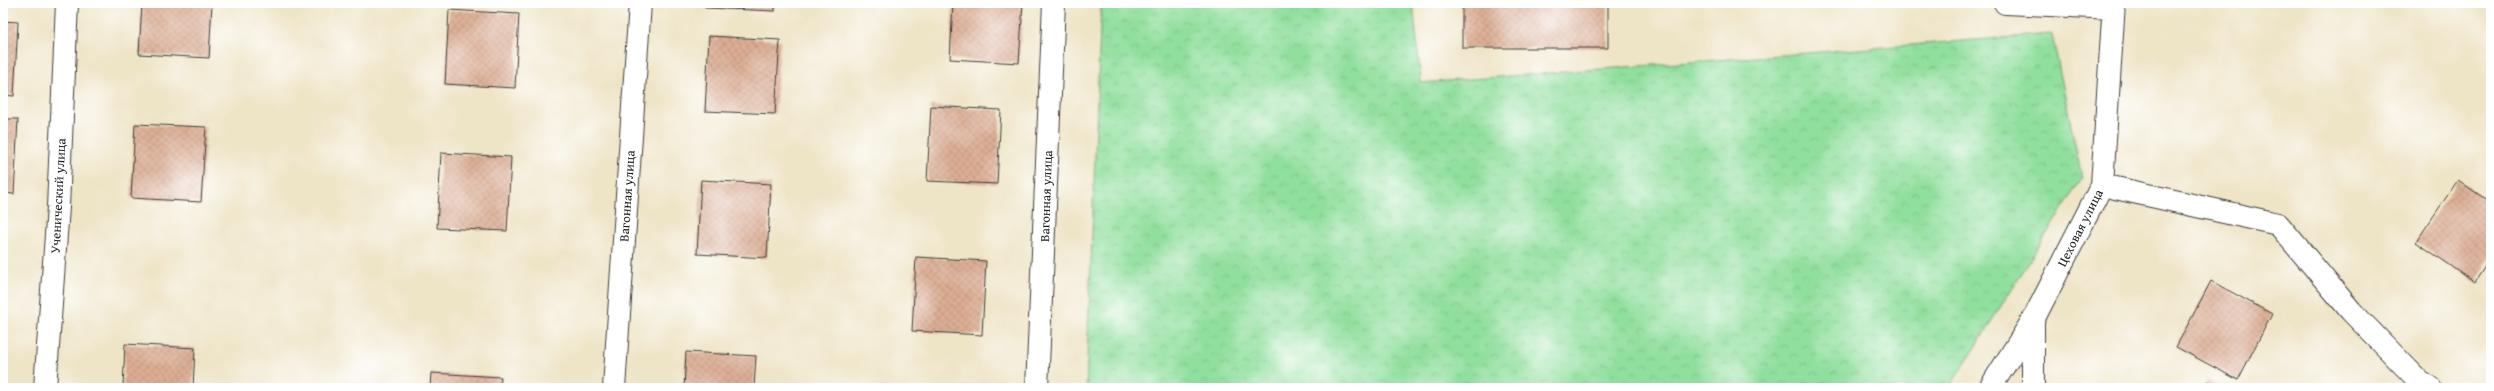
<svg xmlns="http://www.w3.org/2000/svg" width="2494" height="391" viewBox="0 0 2494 391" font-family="'Gentium Book Plus',serif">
<defs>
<pattern id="park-crowns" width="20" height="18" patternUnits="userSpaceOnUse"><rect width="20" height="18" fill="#90df9d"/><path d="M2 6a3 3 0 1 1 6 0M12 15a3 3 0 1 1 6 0" fill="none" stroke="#7cbf87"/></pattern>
<pattern id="building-cross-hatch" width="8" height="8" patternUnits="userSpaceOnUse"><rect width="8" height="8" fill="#ddae94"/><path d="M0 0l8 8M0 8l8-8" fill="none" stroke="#bd957f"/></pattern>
</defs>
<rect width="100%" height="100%" fill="#fff"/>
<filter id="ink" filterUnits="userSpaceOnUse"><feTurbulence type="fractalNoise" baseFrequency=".025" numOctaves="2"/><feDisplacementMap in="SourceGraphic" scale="8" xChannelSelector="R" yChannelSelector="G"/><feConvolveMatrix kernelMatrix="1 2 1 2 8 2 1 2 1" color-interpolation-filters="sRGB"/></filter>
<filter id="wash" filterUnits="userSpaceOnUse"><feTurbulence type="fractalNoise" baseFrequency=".012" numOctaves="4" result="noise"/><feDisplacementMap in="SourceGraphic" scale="16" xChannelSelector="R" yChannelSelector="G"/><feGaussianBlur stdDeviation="0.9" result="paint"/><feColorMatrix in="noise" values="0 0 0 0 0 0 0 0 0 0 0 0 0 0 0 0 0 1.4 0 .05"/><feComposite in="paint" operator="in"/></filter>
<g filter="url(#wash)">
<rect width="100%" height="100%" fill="#eee4c6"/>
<path fill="url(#park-crowns)" stroke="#567e5c" d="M1101 3H1413L1421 83 2052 34 2082 178 1949 388H1086Z"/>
<g id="blocks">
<path fill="url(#building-cross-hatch)" d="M142 3H212L209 58 139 54Z
M705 3H775V11L705 8Z
M953 3H1023L1019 63 950 59Z
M1462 3H1608V48H1462Z
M449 10 519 14 515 88 445 84Z
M3 21 18 22 14 96 3 95Z
M709 36 780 40 775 114 705 111Z
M931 106 1001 110 997 184 927 181Z
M3 119H18L14 194 3 193Z
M135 124 206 127 201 202 131 198Z
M441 153 511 157 507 231 437 228Z
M701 180 771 184 767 258 697 254Z
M2458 180 2491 203V257L2475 282 2416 242Z
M916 257 986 261 982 335 912 331Z
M2211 281 2272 314 2238 380 2176 347Z
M125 344 195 348 193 388H123Z
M686 352 756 356 754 388H684Z
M431 373 501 377 500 388H430Z
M2208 381 2222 388H2204Z"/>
</g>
</g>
<g filter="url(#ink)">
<use href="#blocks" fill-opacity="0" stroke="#3c3a36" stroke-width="1"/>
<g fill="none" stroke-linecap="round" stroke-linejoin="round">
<defs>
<path id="minor" d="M2005 3 2113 8
M2102 185 2278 224 2351 311 2420 382 2430 388
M2033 320V388
M45 388 58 207 67 3
M614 388 640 3
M1037 388 1054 3
M1990 388 2033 320 2102 185 2114 3"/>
</defs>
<use href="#minor" stroke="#3c3a36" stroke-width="24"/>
<use href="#minor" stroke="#fff" stroke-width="22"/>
</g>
</g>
<g text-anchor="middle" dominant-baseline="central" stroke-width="3" stroke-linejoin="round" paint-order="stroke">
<g font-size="13" fill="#1c1c1c" stroke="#fff">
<text transform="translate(58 196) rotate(-87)">Ученический улица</text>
<text transform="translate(627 196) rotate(-86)">Вагонная улица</text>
<text transform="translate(1046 196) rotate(-88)">Вагонная улица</text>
<text transform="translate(2080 228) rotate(-63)">Цеховая улица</text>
</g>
</g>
<rect width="2494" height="391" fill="none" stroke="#fff" stroke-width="16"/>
</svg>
